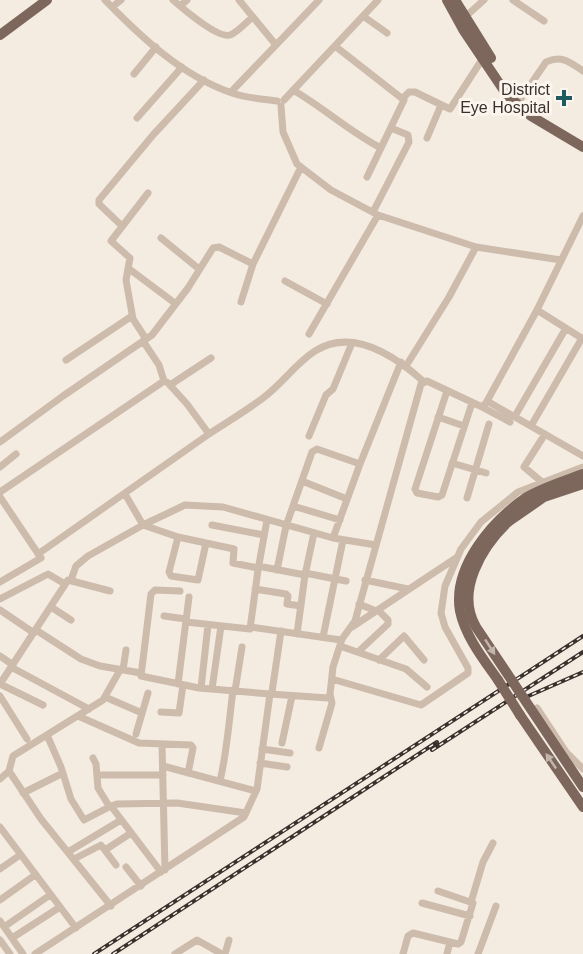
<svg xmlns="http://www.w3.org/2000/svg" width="583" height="954" viewBox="0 0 583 954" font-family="Helvetica,sans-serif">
<rect width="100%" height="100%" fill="#f4ebe1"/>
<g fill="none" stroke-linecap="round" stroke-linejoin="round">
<path stroke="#cdbbac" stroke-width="7" d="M105 0C141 37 182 76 232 93 246 98 262 99 277 101
M173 0C182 8 218 39 230 35 238 32 246 22 253 17
M239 0 276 45
M513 0 544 21
M180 6 187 0
M112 7 121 0
M363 16 387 33
M465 17 484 0
M335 46 404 100 367 177
M134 74 156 47
M293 90C324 108 350 132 381 148
M231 92 319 0
M403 98 409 92H415L450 109 483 58
M284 100 378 0
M520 100 546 62C561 54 571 63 583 71
M281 106 283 132 297 164 331 190 378 215 476 247 561 260
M137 118 182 67
M427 138 441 105
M373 212 409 142 408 135 391 128
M122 226 99 204V200L153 135 204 80
M161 238 199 269
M128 268 176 304
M285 281 327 304
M241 302 253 264 301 167
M537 310 583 339
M309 334 378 215
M146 339 133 319 126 280 130 258 111 241 148 193
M143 341 159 365 164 381
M66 360 132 316
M406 366 449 297 476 247
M170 385 211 358
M447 391 415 489 417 493 438 497 442 495 472 403
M487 401 583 456
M480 406 510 422
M515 416 566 328
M438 417 464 426
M531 426 582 338
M309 436 326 395 333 389 352 343
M0 442 63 396 152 335 188 288 213 248 219 247 253 264
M452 463 486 473
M0 467 16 454
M302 481 347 499
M542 482 524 467 545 434
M0 492 164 381 167 382 187 404 209 434C227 422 246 411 263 398 282 384 296 363 315 351 353 327 395 356 423 381
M125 494 143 525 178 537 234 549 233 563 258 568
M0 497 41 558 0 582
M467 498 489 424
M293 506 340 520
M212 525 264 535
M178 537 169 572 171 576 198 580 206 543
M333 538 360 464 401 362
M38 554 209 434
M258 566 305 575
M277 570 286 526 312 452 317 449 360 464
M305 573 346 581
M71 580 76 566 88 556 143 525 185 505 223 507 333 538 376 545
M365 580 408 589
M255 589 286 594 288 596 287 604 301 606
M180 591 155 590 151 594 141 676 199 688 270 694
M0 599 48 574 65 584
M359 604 376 611
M51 607 71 620
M0 610 34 633
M164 616 186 619
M186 622 250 629 258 570 267 520
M251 627 341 640
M352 627 456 558
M36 630 81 659 100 666 141 673
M297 634 305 575 314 533
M323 637 343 540
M340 646 406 669 427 687
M358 652 388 624V620L378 610
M0 656 13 665
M379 660 404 636 424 660
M11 667 89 709
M123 670 126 650
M332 679 421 705 468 673V668L445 627 441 613 445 586 461 549 481 522 518 492 583 467
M0 684 68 580 110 591
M0 684 43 705
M178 684 189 597
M201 688 208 625
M212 689 221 626
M235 691 242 647
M272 692 281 631
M0 696 27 739
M105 697 142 713
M537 708 566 752 583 769
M161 712 179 713 183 685
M78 716 139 743 191 745 193 748 188 773
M136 734 148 693
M47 735 61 767 71 799 84 820 111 806 117 804 177 803 246 813
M282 743 292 696
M162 744 165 870
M319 748 332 703 330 694
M262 749 290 753
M93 758 96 764 98 788 109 806
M260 763 287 767
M163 766 256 791
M9 771 41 819 111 906
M97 775H163
M0 779 9 771 13 756 103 700 120 670
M220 781C227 752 229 721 233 690
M23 793 63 773
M111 806 161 872
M0 827 76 928
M105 850 131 833
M68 852 121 820
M74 859 101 845 116 865
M126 867 141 886
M0 869 20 855
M0 900 35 875
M471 902 483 862 493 843
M422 903 470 916
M0 921 23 954
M4 927 50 895
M12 938 60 907
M0 940 10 954
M35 954 244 817 257 789 270 694 328 698 330 694 333 667 342 639 355 621 421 384 427 381 480 406H483L486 403 537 310 583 216
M175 954 197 940 222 954
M225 954 229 940
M403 954 408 936 413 933 458 944 461 942 473 903 438 891
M447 954 450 942
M478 954 496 906"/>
<path stroke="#7d675c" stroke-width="10" d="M447 0 464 31 507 95 531 116 583 147
M455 0 491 58
M0 35 47 0
M508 522 544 497 583 484
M498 680C484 660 465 636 460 611 452 567 493 520 527 497 544 487 564 481 583 474
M520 715 583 807"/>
<defs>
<path id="rail" d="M524 698 583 672
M432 750 583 652
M94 954 583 636
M113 954 437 742"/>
</defs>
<use href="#rail" stroke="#3b302b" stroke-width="4"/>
<use href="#rail" stroke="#fbf5ee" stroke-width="1.5" stroke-dasharray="4.5" stroke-linecap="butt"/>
<path stroke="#7d675c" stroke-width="10" d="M508 522C482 547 455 591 476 627L583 787
M498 680 520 715"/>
</g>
<defs><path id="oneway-solid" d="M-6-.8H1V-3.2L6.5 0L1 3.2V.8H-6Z" transform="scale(1.5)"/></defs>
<g fill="#c2b5ac">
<use href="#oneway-solid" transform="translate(490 647) rotate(57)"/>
<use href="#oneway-solid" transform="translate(551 761) rotate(-124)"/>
</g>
<path fill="#1f5a5e" stroke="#fbf5ee" stroke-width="2" d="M561 89h6v6h6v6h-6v6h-6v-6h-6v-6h6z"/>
<g text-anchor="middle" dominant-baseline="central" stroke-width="6" stroke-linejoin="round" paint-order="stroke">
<g font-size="16" fill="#3b302b" stroke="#fbf5ee" text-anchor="end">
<text x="550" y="89">District<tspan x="550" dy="18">Eye Hospital</tspan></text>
</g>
</g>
</svg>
